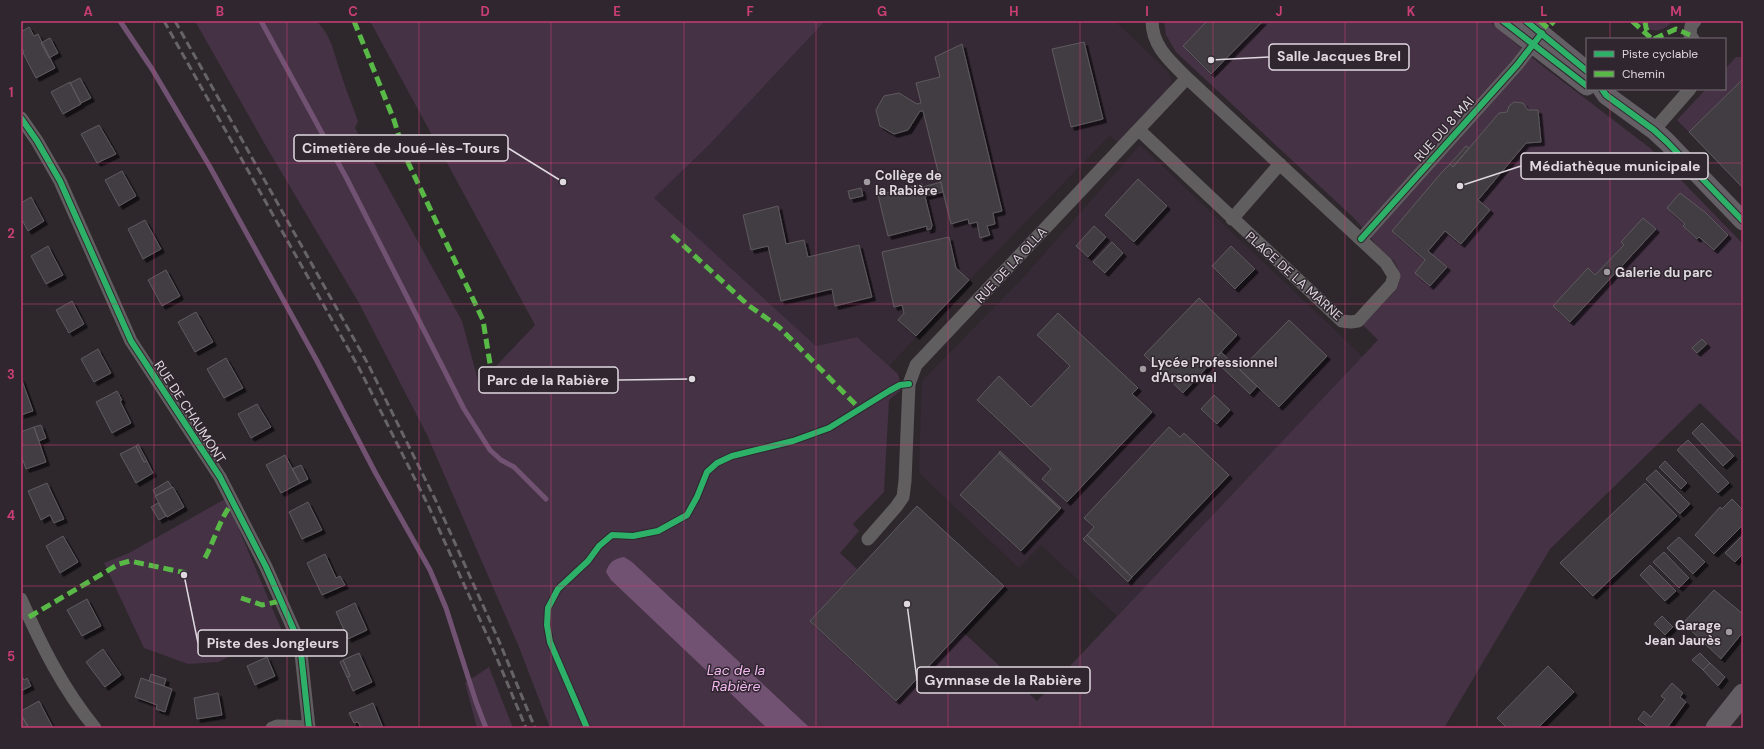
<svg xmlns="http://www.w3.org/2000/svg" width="1764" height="749" viewBox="0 0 1764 749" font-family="'DM Sans',sans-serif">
<defs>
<filter id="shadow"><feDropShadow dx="3.5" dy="3.5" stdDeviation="0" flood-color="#0009"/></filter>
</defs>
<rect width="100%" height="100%" fill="#2e282d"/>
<path fill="#372a37" d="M825 21H1115L1169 73 1172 82 1168 89 1119 144 1110 135 975 274 889 366 857 337 816 346 653 198 709 145Z
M1140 145 1363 357 1117 616 1041 545 1019 568 919 473 922 381 1023 278Z"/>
<path fill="#453245" d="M195 21H316C331 34 334 53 340 71 345 88 352 104 358 121L355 128 462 321 479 384 535 325 370 21H825L709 145 654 198 816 346 857 337 898 374 902 389 889 400 884 492 853 524 859 531 840 553 857 569 810 621 896 701 962 631 1037 701 1378 340 1363 325 1394 292 1399 283V275L1397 267 1394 261 1379 248 1355 219 1176 52 1166 35 1164 21H1489L1495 26 1540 64 1650 148 1743 244V445L1700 403 1550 549 1444 728H550L519 647 427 435 359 303 267 148Z
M1637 21H1673C1661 34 1650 33 1637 21Z
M1736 57H1743V79L1689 132 1677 120 1706 89H1725V69Z
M225 499 233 515 282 631 218 662 188 664 144 648 104 563 129 553Z
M489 667 513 728H477L465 683Z"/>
<path fill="#725272" d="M624 557 632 562 810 728H767L611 580 606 572C609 562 614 559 624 557Z"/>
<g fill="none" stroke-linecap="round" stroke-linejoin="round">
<path stroke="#725272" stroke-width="5" d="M120 21 152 69 210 167 317 361 375 472 430 570 446 608 476 702 486 728
M261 21 347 179 464 409 490 450 501 460 514 467 546 499"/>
</g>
<path fill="#423e42" stroke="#5e5a5e" filter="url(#shadow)" d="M1207 21H1263L1211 74 1183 46Z
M29 27 34 36 38 34 55 68 36 78 23 53 24 52 21 47V32Z
M50 38 58 53 49 58 41 43Z
M1084 42 1103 119 1071 127 1052 49Z
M962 44 1002 211 993 213 995 224 987 226 990 235 980 238 977 222 969 224 968 219 951 224 923 111H920L908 130 894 134 880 126 876 110 884 96 899 93 917 104 921 103 916 83 940 77 935 57Z
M80 78 91 98 81 103 70 83Z
M1743 79V188L1689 132Z
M70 82 81 104 63 114 51 92Z
M1514 102 1523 103 1528 110H1538L1541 142 1526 143 1478 200 1490 210 1461 244 1445 231 1428 251 1447 267 1430 286 1415 273 1425 260 1392 231 1442 172 1450 164 1453 167 1499 113 1507 112 1509 106Z
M99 125 116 154 97 163 81 134Z
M1466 146 1469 148 1453 167 1450 164Z
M122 171 136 196 119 206 105 180Z
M1138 179 1167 206 1134 242 1105 215Z
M941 182 943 192 925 196 923 187Z
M922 184 932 225 931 229 927 230V226L888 236 878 195Z
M861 188 863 196 850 199 848 191Z
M1680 193 1706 213 1728 235 1714 250 1699 237 1697 239 1683 226 1685 224 1667 208Z
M31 197 44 221 28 231 21 218V203Z
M778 206 786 244 804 240 808 257 859 245 872 297 835 306 832 289 781 301 768 246 751 250 743 215Z
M1643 218 1656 229 1570 322 1553 306 1588 268 1595 275 1624 245 1621 242Z
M145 220 161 249 143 259 128 229Z
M1094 226 1106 237 1088 257 1076 246Z
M949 237 956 268 969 280 916 336 898 320 904 313 902 305 894 307 882 252Z
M1112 242 1123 253 1105 273 1093 262Z
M48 246 63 275 46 284 31 256Z
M1231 246 1255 269 1235 289 1212 266Z
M166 270 180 296 162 306 148 280Z
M1199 298 1237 335 1183 393 1144 355Z
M72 301 84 324 69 333 56 310Z
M196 312 213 342 195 352 178 322Z
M1058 313 1138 388 1132 394 1152 412 1067 502 1042 479 1051 469 977 400 999 376 1031 407 1070 366 1037 335Z
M1289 320 1327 356 1279 407 1240 370Z
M1702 339 1707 344 1697 353 1692 348Z
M98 349 111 373 94 382 81 359Z
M1221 352 1257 386 1250 394 1214 360Z
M226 358 243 388 224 398 207 369Z
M21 378 33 411 21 415Z
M117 391 122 400 120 401 131 423 112 433 96 402Z
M1214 395 1230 410 1217 424 1201 409Z
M257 404 271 427 251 438 238 414Z
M1702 423 1734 456 1723 466 1692 433Z
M41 425 46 438 39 441 34 427Z
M34 427 46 462 26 469 21 455V432Z
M1169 427 1180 437 1184 433 1229 475 1132 577 1087 535 1094 527 1084 518Z
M1688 440 1729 483 1718 493 1677 450Z
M138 444 147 461 144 462 136 446Z
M136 446 144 462 147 461 153 473 136 483 120 454Z
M1000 451 1049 497 1061 508 1060 509 1043 493 999 453Z
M999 453 1060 509 1021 551 960 495Z
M285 455 300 483 281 493 266 465Z
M1665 461 1687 483 1681 489 1659 467Z
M301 465 308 479 300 483 292 469Z
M1656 470 1690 504 1680 514 1646 479Z
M168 481 172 487 156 496 153 490Z
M47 483 64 519 54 523 50 515 41 520 28 491Z
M1645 483 1677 516 1593 596 1560 563Z
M173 487 184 507 167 517 155 496Z
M1732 499 1743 510V525L1714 554 1695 535 1720 507 1722 509Z
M308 502 322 530 302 539 289 512Z
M158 503 166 516 159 520 151 507Z
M917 506 1004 586 896 701 810 621Z
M1087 535 1132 577 1128 582 1083 539Z
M1743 535V554L1735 562 1725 553Z
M63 536 78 562 60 573 46 546Z
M1679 537 1705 562 1693 574 1667 548Z
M1664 552 1689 578 1679 588 1653 562Z
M325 554 336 578 340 576 345 585 322 595 307 563Z
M1650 565 1676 591 1665 601 1640 575Z
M1714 590 1743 614V632L1721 659 1683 623Z
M87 599 101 626 82 636 67 610Z
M355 603 367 630 348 639 336 612Z
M1662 616 1673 627 1665 635 1654 624Z
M103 649 121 675 105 687 86 662Z
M359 653 372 682 353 691 347 677 350 676 343 660Z
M1700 653 1710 663 1703 670 1692 660Z
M267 657 275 676 255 685 247 666Z
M343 660 350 676 347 677 340 662Z
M1710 663 1725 677 1718 686 1703 670Z
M1548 666 1574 692 1538 728H1507L1497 718Z
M151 674 166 679 164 686 149 681Z
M21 675 24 680 27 678 31 686 21 691Z
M141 678 172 689 165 712 156 709 157 705 135 697Z
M1672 683 1683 693 1680 697 1686 702 1667 728H1649L1638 719 1644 711 1651 717 1665 699 1661 696Z
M218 693 222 715 197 719 194 698Z
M39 701 53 728H29L23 718 21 711Z
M373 703 383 728H361L358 722 354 723 349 713Z
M23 718 28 727 27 728 21 727V719Z"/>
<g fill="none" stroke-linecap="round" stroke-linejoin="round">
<path stroke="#615e60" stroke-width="13" d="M1693 39 1690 35 1691 26 1695 21
M21 118 37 141 60 181 131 341 220 477 266 567 300 644 309 728
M1139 130 1342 321 1351 322 1358 321 1391 285 1394 276 1386 263 1187 78
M1654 130 1690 89
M1232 219 1280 164
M1361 239 1517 65 1538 38
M868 539 896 507 903 497 905 481 909 384 916 365 1187 78C1170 61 1152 46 1152 21
M21 599C41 645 63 689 95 728
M272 728 277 726 309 727"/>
<path stroke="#645f64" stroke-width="19" d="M1503 21 1587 86
M1526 21 1587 71
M1602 89 1606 95 1654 130 1667 142 1743 221"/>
<path stroke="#635e63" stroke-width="21" d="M1716 728 1743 694"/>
<path stroke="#666466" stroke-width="3" stroke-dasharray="8 4" stroke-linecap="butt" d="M164 21 359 368 428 505 491 644 526 728
M175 21 368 364 436 501 499 641 535 728"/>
<path stroke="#58b947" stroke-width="5" stroke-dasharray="10 5" stroke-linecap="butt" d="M354 21 394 120 405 156 483 320 491 370 502 390
M1540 21 1548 28 1554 21
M1632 21 1652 39
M1645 21 1646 28 1649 34
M1654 39 1676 29 1690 35
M672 235 748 305 779 327 860 409
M205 558C215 539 220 518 233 502
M241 598 262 605 281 601
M29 617 119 564 130 561 186 573"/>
<defs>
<path id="cycleway" d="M1503 21 1587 86
M1526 21 1587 71
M1602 89 1606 95 1654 130 1667 142 1743 221
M21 118 37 141 60 181 131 341 220 477 266 567 300 644 309 728
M1361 239 1517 65 1542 33
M587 728 550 642 547 625 548 608 558 589 588 561 599 546 612 535 633 536 658 531 687 515 697 497 707 472 717 463 732 456 793 441 829 428 889 391 900 385 909 384"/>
</defs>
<use href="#cycleway" stroke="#30262f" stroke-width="8"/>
<use href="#cycleway" stroke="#2db169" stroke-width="6"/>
</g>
<path fill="none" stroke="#c83e75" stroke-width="1" stroke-opacity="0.55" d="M154 21V728M287 21V728M419 21V728M551 21V728M684 21V728M816 21V728M948 21V728M1080 21V728M1213 21V728M1345 21V728M1477 21V728M1610 21V39M1610 89V728M21 163H1743M21 304H1743M21 445H1743M21 586H1743"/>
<g fill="#a19aa1" stroke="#30262f" stroke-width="1.5">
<circle cx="867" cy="182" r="4"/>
<circle cx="1607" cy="272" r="4"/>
<circle cx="1143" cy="369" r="4"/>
<circle cx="1729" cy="632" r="4"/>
</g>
<g text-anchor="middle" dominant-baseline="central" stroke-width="3" stroke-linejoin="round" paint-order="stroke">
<g font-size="13" fill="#dfd8df" stroke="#30262f">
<text transform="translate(1444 129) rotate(-48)">RUE DU 8 MAI</text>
<text transform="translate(1011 265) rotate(-47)">RUE DE LA OLLA</text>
<text transform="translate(1294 276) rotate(42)">PLACE DE LA MARNE</text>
<text transform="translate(190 412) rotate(57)">RUE DE CHAUMONT</text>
</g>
<g font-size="13" font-weight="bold" fill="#dfd8df" stroke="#30262f" text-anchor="start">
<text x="875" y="175">Collège de<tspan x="875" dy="15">la Rabière</tspan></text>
<text x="1615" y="272">Galerie du parc</text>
<text x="1151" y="362">Lycée Professionnel<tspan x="1151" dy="15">d'Arsonval</tspan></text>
<text x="1721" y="625" text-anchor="end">Garage<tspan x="1721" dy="15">Jean Jaurès</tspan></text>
</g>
<g font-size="14" font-style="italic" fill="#f3baf2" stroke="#30262f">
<text x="736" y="670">Lac de la<tspan x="736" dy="16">Rabière</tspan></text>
</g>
</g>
<path fill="none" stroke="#dfd8df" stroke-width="1.5" d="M1211 60L1269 57M563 182L508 148M1460 186L1521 166M692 379L618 380M184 575L198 643M907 604L917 680"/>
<g fill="#dfd8df" stroke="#30262f" stroke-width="1.5">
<circle cx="1211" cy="60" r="4"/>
<circle cx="563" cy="182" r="4"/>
<circle cx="1460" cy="186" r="4"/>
<circle cx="692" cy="379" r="4"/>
<circle cx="184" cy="575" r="4"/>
<circle cx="907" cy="604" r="4"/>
</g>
<g fill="#30262f" stroke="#dfd8df" stroke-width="1.5">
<rect x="1269" y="44" width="140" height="26" rx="4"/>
<rect x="294" y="135" width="214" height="26" rx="4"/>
<rect x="1521" y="153" width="187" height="26" rx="4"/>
<rect x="479" y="367" width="139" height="26" rx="4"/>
<rect x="198" y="630" width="149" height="26" rx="4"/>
<rect x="917" y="667" width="173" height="26" rx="4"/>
</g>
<g font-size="14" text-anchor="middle" font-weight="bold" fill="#dfd8df">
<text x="1339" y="61">Salle Jacques Brel</text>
<text x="401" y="153">Cimetière de Joué-lès-Tours</text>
<text x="1615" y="171">Médiathèque municipale</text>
<text x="548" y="385">Parc de la Rabière</text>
<text x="273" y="648">Piste des Jongleurs</text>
<text x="1003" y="685">Gymnase de la Rabière</text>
</g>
<rect width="1764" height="749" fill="none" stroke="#30262f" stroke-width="44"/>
<rect x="1586" y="38" width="140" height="52" fill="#30262f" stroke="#766d75"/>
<rect x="1594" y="51" width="20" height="6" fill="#2db169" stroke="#766d75"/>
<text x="1622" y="58" font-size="12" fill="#dfd8df">Piste cyclable</text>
<rect x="1594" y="71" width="20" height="6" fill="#58b947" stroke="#766d75"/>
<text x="1622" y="78" font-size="12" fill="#dfd8df">Chemin</text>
<rect x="22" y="22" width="1720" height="705" fill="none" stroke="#c83e75" stroke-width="1.5"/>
<g font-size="13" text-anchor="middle" font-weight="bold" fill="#c83e75">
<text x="88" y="16">A</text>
<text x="220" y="16">B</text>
<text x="353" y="16">C</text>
<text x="485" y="16">D</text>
<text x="617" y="16">E</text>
<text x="750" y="16">F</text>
<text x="882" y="16">G</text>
<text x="1014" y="16">H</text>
<text x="1147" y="16">I</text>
<text x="1279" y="16">J</text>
<text x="1411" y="16">K</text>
<text x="1544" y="16">L</text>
<text x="1676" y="16">M</text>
<text x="11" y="97">1</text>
<text x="11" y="238">2</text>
<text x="11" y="379">3</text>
<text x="11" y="520">4</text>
<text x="11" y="661">5</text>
</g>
</svg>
